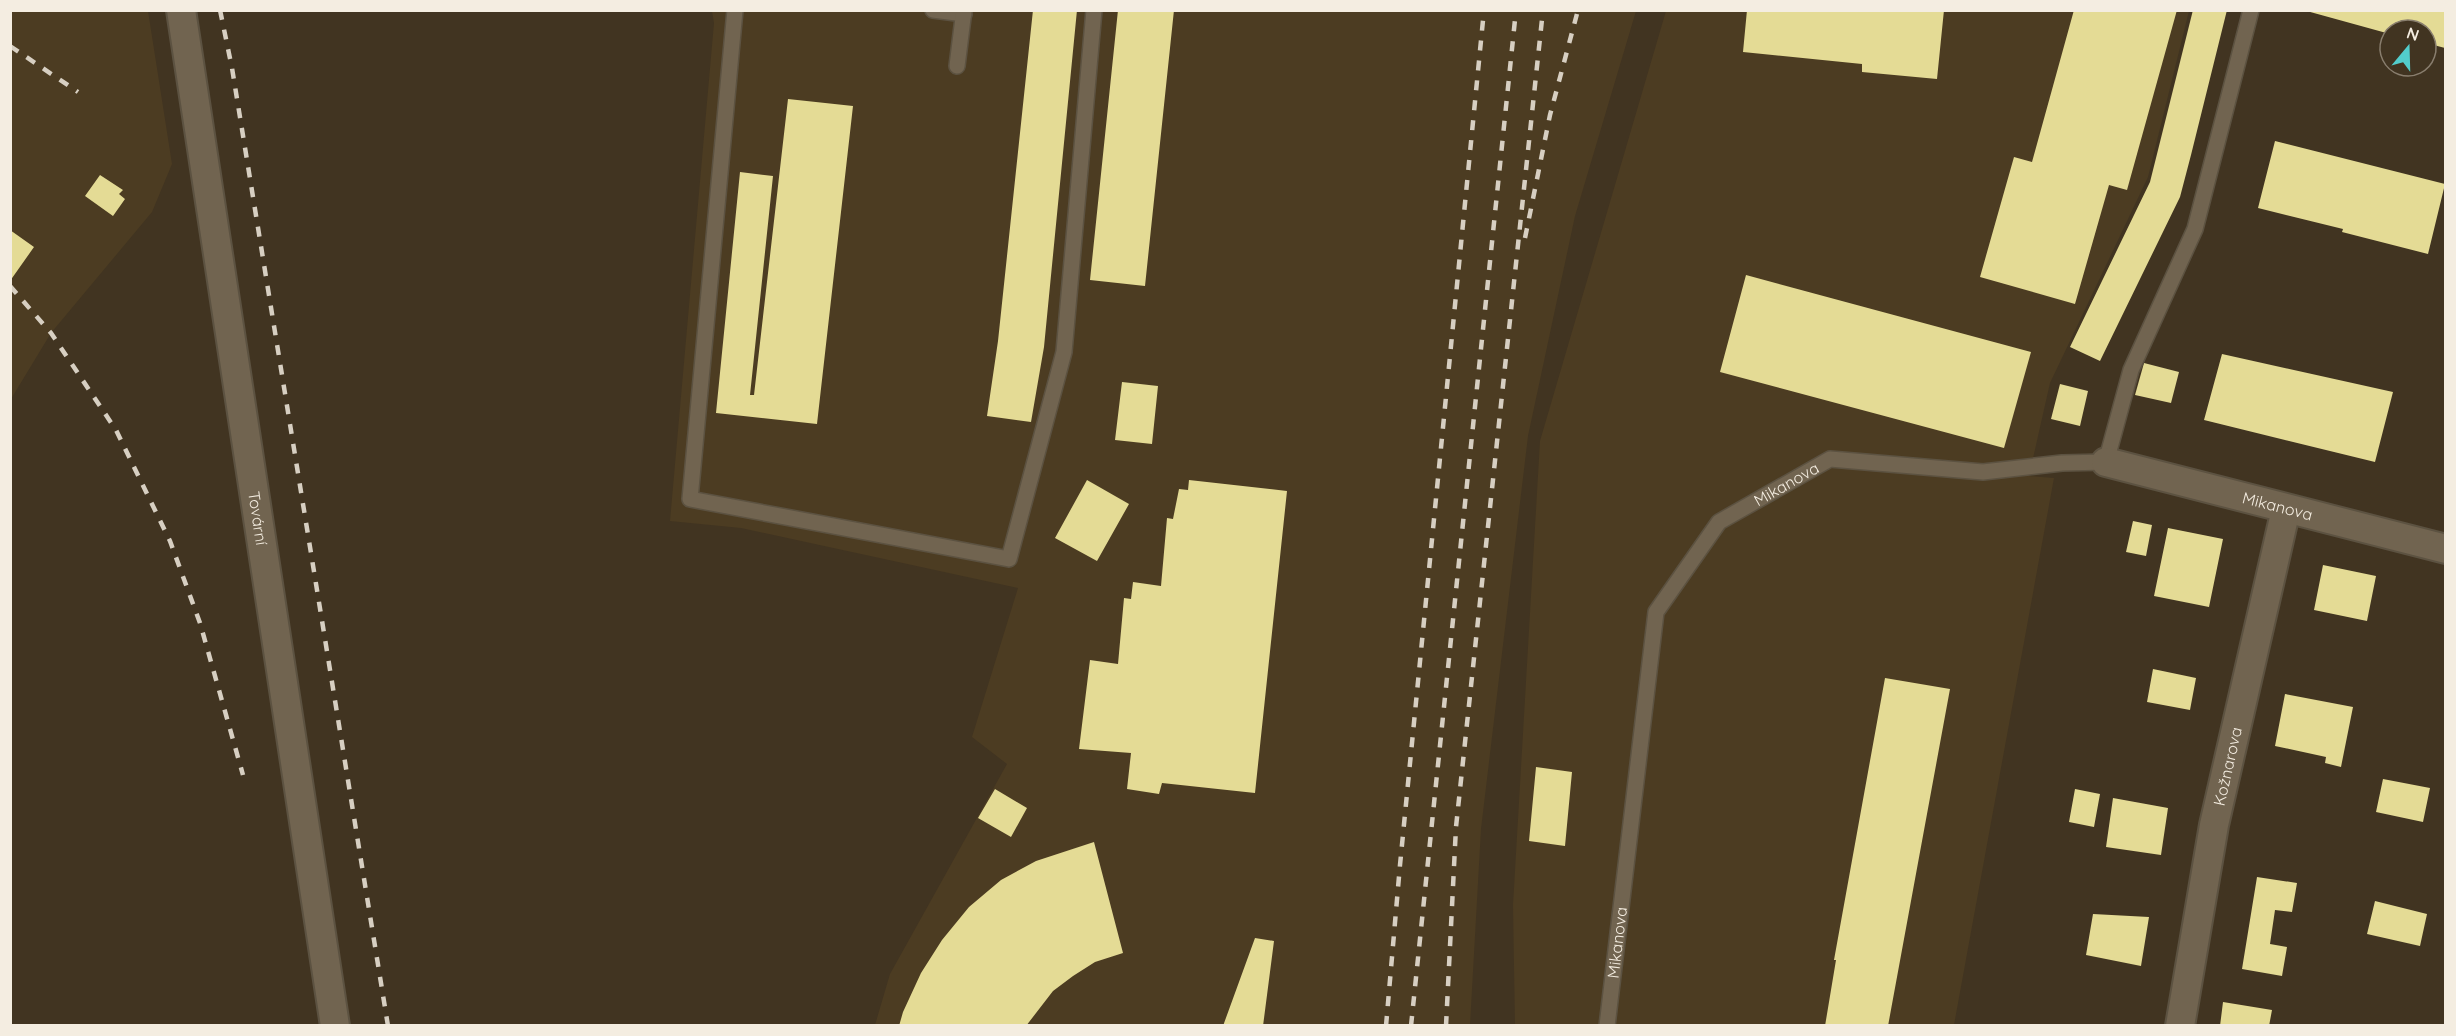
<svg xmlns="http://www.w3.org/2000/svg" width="2456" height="1036" viewBox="0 0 2456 1036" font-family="Quicksand,sans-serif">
<rect width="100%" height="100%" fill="#413421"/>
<path fill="#4c3c22" d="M11 11H148L172 164 152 212 51 333 11 399Z
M712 11H1636L1575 216 1528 436 1481 829 1470 1025H875L890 974 1007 764 972 737 1018 588 741 528 670 521 714 23Z
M1666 11H2189L2148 177 2050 383 2029 476 2054 478 1954 1025 1515 1026 1513 905 1540 441Z"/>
<path fill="#e4db95" d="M1033 10H1077L1044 347 1031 422 987 416 998 341Z
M1118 10H1174L1145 286 1090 280Z
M1747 10H1944L1937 79 1862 72V64L1743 52Z
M2074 10H2177L2127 190 2109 185 2075 304 1980 277 2014 157 2032 162Z
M2193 10H2227L2191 155 2180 197 2100 361 2070 347 2150 182Z
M2303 10H2445V48L2426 43V30H2390V34Z
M788 99 853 106 817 424 716 413 740 172 773 176 750 395H754Z
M2275 141 2445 184 2428 254 2342 232 2343 229 2258 208Z
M100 175 123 190 119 194 125 199 113 216 85 196Z
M10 230 34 247 10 281Z
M1746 275 2031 352 2004 448 1720 372Z
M2222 354 2393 392 2375 462 2204 420Z
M2144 363 2179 372 2171 403 2135 395Z
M1122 382 1158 386 1152 444 1115 440Z
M2060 384 2088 391 2080 426 2051 419Z
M1087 480 1129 504 1097 561 1055 538Z
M1189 480 1287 491 1255 793 1162 783 1159 794 1127 789 1131 753 1079 749 1090 660 1118 664 1124 598 1131 599 1133 582 1161 586 1167 518 1173 519 1179 489 1188 490Z
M2133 521 2152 525 2146 556 2126 552Z
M2168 528 2223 539 2209 607 2154 596Z
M2323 565 2376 576 2367 621 2314 610Z
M2153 669 2196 678 2190 710 2147 702Z
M1885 678 1950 689 1888 1026H1825L1836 960H1834Z
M2285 694 2353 707 2341 767 2325 763 2326 757 2275 746Z
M1536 767 1572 772 1565 846 1529 841Z
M2383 779 2430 788 2423 822 2376 812Z
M995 789 1027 808 1011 837 978 818Z
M2075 789 2100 794 2094 827 2069 822Z
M2113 798 2168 808 2161 855 2106 847Z
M1094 842 1123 953 1095 962 1073 976 1053 991 1026 1026H899L903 1012 921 973 942 940 969 907 1001 880 1036 861Z
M2257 877 2297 883 2292 912 2275 910 2270 944 2287 947 2282 976 2242 969Z
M2375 901 2427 914 2420 946 2367 934Z
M2093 914 2149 917 2141 966 2086 955Z
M1255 938 1274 941 1263 1026H1223Z
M2223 1002 2272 1010 2269 1026H2220Z"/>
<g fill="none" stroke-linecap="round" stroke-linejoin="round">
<defs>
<g id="lane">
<path d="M735 10 690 499 1009 559 1064 352 1094 10"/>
<path d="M933 10 964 14"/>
<path d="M957 66 964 10"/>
<path id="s1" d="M1607 1026 1656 612 1719 522 1830 459 1983 472 2062 463 2106 462 2131 370 2195 229 2251 10"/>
</g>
<g id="street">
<path id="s2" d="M181 10 335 1026"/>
<path id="s3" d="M2106 462 2446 549"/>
<path id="s4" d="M2180 1026 2214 825 2286 509"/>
</g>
</defs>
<use href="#lane" stroke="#5c5241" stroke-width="18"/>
<use href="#street" stroke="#5c5241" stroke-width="32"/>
<use href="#lane" stroke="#716450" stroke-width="15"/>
<use href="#street" stroke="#716450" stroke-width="28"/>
<path stroke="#d7cfc2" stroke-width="4.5" stroke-dasharray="10 10" stroke-linecap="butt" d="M220 10 232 68 388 1026
M10 46 78 92
M1525 238 1550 115 1578 10
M10 286 51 333 116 430 170 541 200 623 243 775
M1386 1026 1400 865 1484 10
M1411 1026 1516 10
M1446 1026 1456 827 1543 10"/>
</g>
<g text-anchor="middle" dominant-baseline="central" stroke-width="6" stroke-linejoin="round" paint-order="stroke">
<g font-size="16" fill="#f4ede1" stroke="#413421">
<text stroke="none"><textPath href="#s1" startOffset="604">Mikanova</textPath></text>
<text stroke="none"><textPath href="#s3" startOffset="177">Mikanova</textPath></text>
<text stroke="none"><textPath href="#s2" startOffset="514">Tovární</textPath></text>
<text stroke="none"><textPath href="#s4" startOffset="264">Kožnarova</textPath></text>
<text stroke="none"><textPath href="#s1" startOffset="84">Mikanova</textPath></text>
</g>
</g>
<rect width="2456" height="1036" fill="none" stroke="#f4ede1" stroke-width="24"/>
<g transform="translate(2408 48) rotate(19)"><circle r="28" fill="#413421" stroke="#897e6e" stroke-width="1.5"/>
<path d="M0-4.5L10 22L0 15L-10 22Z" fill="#52cdcc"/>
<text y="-9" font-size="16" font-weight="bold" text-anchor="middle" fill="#f4ede1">N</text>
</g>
</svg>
